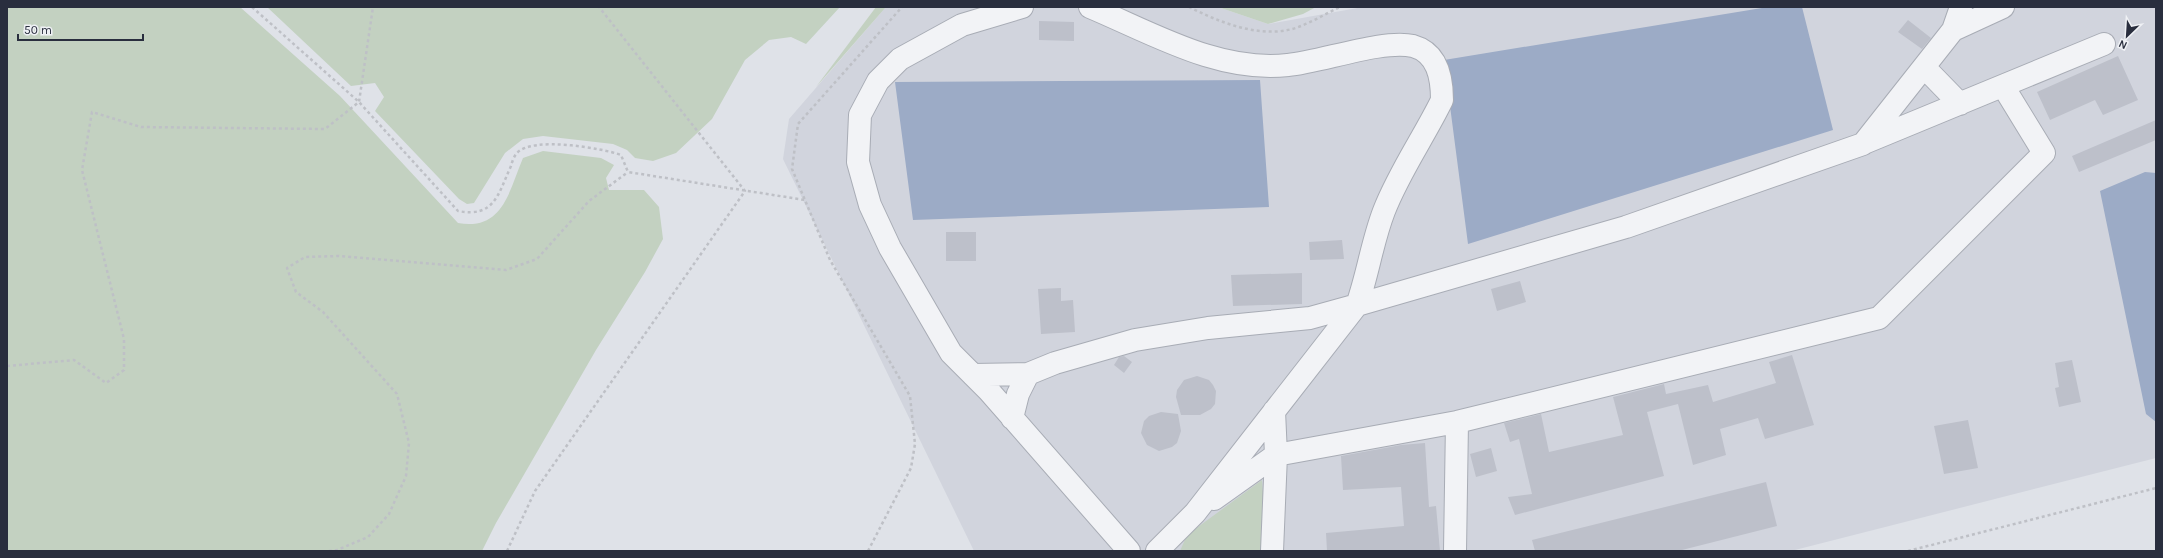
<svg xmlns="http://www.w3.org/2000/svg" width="2163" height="558" viewBox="0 0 2163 558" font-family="Karla,sans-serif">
<rect width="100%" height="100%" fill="#dfe2e8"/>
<path fill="#d1d4dd" d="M886 7H1218L1268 24 1363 7H2156V458L1791 551H974L783 159 789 119Z"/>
<path fill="#c3d1c1" d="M7 7H240L340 96 458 223C503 231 509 191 523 158L543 151 601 158 614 165 606 178 609 190H644L659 207 663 239 645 272 596 350 496 523 482 551H7Z
M267 7H840L806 44 791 37 769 40 745 60 712 119 676 153 653 161 635 158 627 150 613 144 543 136 523 139 505 153 474 203 467 204 459 199 375 111 384 97 375 83 351 86Z
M876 7H886L816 87Z
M1218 7H1316L1303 14 1268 24Z
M1262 480 1266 527V551H1180L1187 535Z"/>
<path fill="#9cabc6" d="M1768 7H1802L1833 130 1468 244 1444 60Z
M1260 80 1269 207 913 220 895 82Z
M2145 172 2156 173V422L2146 414 2100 191Z"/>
<path fill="#bdc0ca" d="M1908 20 1931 38 1922 49 1898 32Z
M1039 21 1074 22V41L1039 40Z
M2118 56 2138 100 2103 115 2095 100 2050 120 2037 92Z
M2156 120V140L2079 172 2072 156Z
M946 232H976V261H946Z
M1342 240 1344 259 1310 260 1309 242Z
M1302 273V304L1233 306 1231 275Z
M1520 281 1526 302 1497 311 1491 289Z
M1061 288V301L1073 300 1075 332 1041 334 1038 289Z
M1792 355 1814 425 1765 439 1758 418 1720 429 1726 455 1693 465 1678 404 1647 412 1664 476 1515 515 1508 497 1532 494 1519 439 1510 442 1504 423 1541 414 1549 452 1623 435 1613 397 1664 384 1666 394 1708 385 1713 402 1776 383 1769 362Z
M1124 356 1132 362 1124 373 1114 365 1119 357Z
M2072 360 2081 402 2059 407 2055 388 2059 387 2055 363Z
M1197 376 1209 380 1213 385 1216 391 1215 404 1211 409 1200 415H1181L1176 397 1177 390 1184 380Z
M1161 412 1178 414 1181 431 1177 443 1172 447 1159 451 1147 445 1141 433 1144 421 1149 416Z
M1968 420 1978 468 1944 474 1934 426Z
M1425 443 1429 507 1436 506 1440 551H1327L1326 533 1404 526 1401 487 1343 490 1341 456 1401 445Z
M1491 448 1497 471 1476 477 1470 454Z
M1766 482 1777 526 1678 551H1535L1532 540Z"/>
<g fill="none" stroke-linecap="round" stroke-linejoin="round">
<defs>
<path id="minor" d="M1022 7 962 25 900 59 878 81 860 115 858 162 870 205 890 248 951 353 989 391 1129 551
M1953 30 1961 7
M1924 67 1960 104
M1864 143 2104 44
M973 375 1028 374
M1012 418 1018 394 1028 374 1055 363 1135 340 1208 328 1310 318 1357 305C1368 274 1372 242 1384 211 1399 172 1424 137 1442 100 1442 78 1438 53 1413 46 1383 39 1321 62 1288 65 1219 73 1152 33 1090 7
M1214 499 1276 455 1457 422 1879 318 2044 153 2003 86
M1157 551 1195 513 1357 305 1626 227 1863 144 1953 30 2003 7
M1272 551 1276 455 1274 411
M1455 551 1457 422"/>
</defs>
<use href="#minor" stroke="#a8acb5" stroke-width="24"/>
<path stroke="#bec0c6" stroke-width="2.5" stroke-dasharray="3 3" stroke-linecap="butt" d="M252 7 359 102 458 211C495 218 498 194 511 166 512 162 514 156 517 153 532 136 602 148 621 155L628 172 805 200
M1189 7C1221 23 1265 41 1301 26 1314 21 1327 13 1340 7
M7 366 74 360 106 383 124 370V339L82 170 92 112 141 127 325 129 359 102 373 7
M329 551 337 550 368 537 389 514 406 476 409 443 397 394 323 312 296 292 287 268 305 257 338 256 506 270 537 259 589 201 628 172
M507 551 535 491 745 191 599 7
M868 551 911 468 915 444 910 396 830 260 792 169 798 124 902 7
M1908 551 2156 488"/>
<use href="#minor" stroke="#f2f3f6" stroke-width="22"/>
</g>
<rect width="2163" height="558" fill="none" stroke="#292e3e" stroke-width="16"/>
<g transform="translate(2127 36) rotate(205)" stroke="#eff1f5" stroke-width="3" paint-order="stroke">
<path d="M0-3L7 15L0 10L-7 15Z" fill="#292e3e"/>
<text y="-6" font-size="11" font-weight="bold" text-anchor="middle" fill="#292e3e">N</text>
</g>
<path d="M18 34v6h125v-6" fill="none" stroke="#292e3e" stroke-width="2"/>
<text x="24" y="34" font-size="12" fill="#292e3e" stroke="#eff1f5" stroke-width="3" paint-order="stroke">50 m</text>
</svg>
